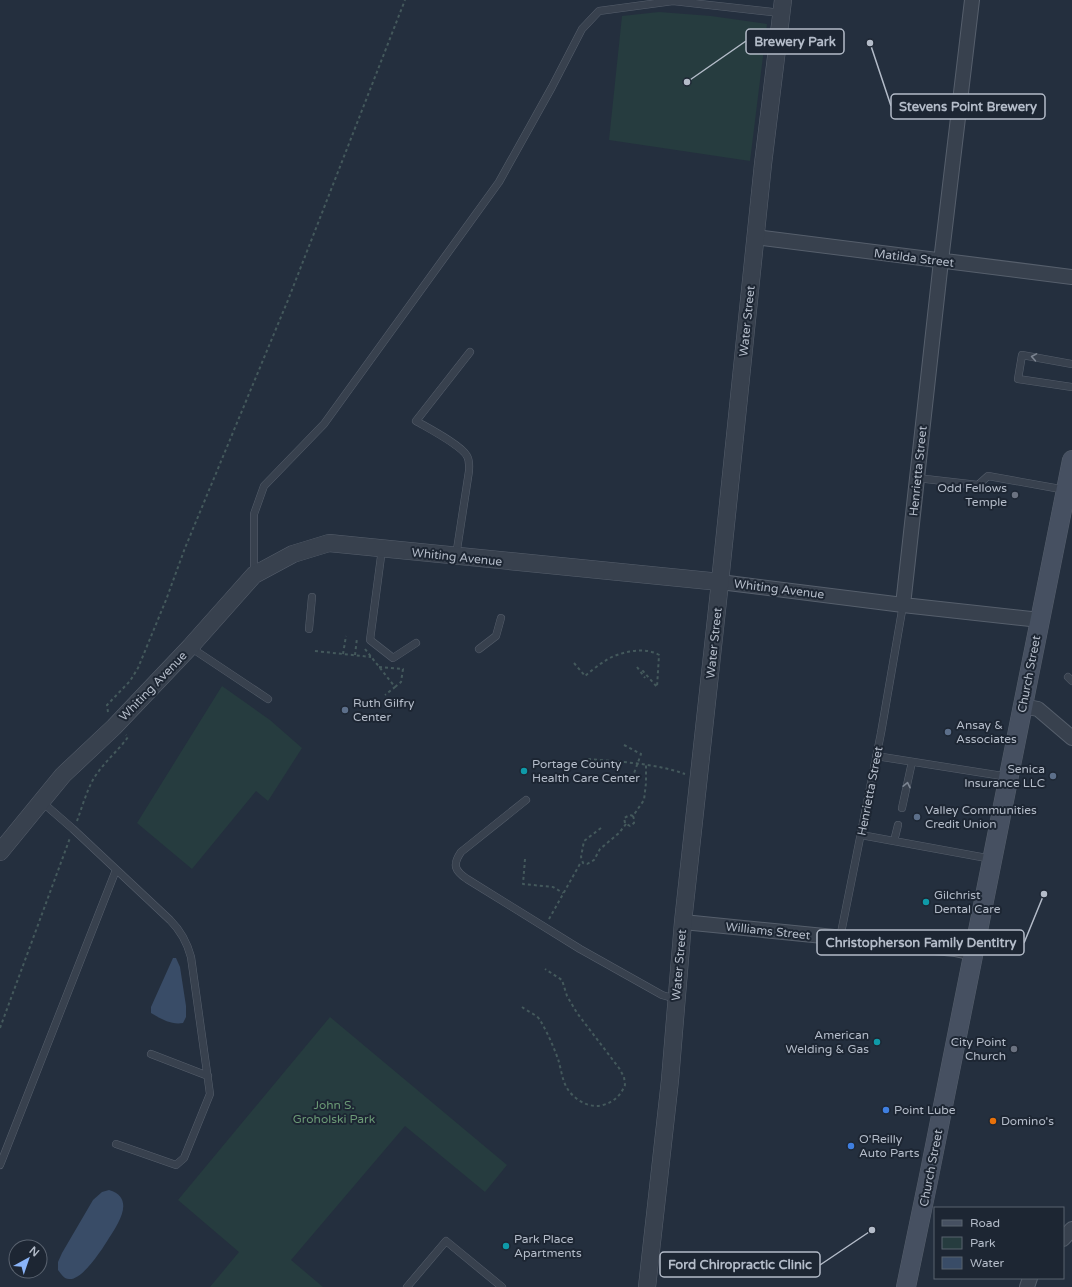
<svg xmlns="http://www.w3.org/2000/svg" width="1072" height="1287" viewBox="0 0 1072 1287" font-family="'Varela Round',sans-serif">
<rect width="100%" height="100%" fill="#242f3e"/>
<path fill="#263c3f" d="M659 12 711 16 767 24 750 161 609 140 622 16Z
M222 686 270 720 302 748 268 801 256 791 192 869 137 823Z
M330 1017 507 1165 485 1192 405 1126 291 1260 323 1287H210L239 1252 178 1200Z"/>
<path fill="#394c67" d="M173 958H176L180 967 186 1006V1017L183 1023C171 1025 161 1019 151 1013V1007Z
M109 1190C136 1198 118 1224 109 1238 103 1248 82 1281 69 1279 64 1279 61 1274 58 1270V1262L62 1253 93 1200 102 1192Z"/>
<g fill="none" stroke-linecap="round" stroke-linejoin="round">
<defs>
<path id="service" d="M1072 364 1022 355 1018 379 1072 387
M917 478 978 485 988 476 1066 490
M382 549 370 640 393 658 416 643
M456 556 469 471C469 466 470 461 467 456 461 445 428 428 416 421L470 352
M254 575V514L264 486 324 424 499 182 552 87 582 29 599 11 673 1 781 13
M309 629 312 597
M190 647 268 699
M479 649 496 636 501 618
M1068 677 1072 681
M876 756 1009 777
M526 800 461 852C452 865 455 871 467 879L580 949 662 995 676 999
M42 802 73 829 170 920C181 931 187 942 191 957L210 1094 184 1158 176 1165 116 1144
M902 808 912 762
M861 835 992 859
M894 841 898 825
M840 938 881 733 903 605
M151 1054 208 1076
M0 1165 116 870
M407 1287 446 1241 502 1287"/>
<path id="minor" d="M755 237 1072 277
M720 582 903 605 1040 620
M903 605 941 261 972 0
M1022 706 1038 709 1072 738
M683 922 955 949 973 953
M1063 1239 1072 1229
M1027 1287 1030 1278"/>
<path id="tertiary" d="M0 852 63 775 114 727 190 647 254 575 293 554 329 543 720 582
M647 1287 670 1080 683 922 720 582 763 164 783 0"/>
<path id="secondary" d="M906 1287 929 1176 1072 460"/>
</defs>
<use href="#service" stroke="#565f6c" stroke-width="8"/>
<use href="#minor" stroke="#565f6c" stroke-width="16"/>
<use href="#tertiary" stroke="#565f6c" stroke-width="18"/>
<use href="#secondary" stroke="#565f6c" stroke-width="20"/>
<path stroke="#44595c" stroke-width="2" stroke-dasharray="3 3" stroke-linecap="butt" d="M365 649 395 687 385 695
M315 651 371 657
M343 654 346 636
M355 655 357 638
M574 663 585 676C591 671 598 665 605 661 618 652 645 646 659 655L657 687 643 671 642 673
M379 667 403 669 401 682 395 687
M637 667 645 678
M108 712 107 705 130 681 138 668 166 600 185 548 288 300 405 0
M624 745 641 754 633 776
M588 759C621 762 654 763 685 774
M633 816 634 819V823L630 826 625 823 624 818 630 815 633 816 644 800 646 783V765
M77 821C82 807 87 790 94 778 104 762 118 751 128 737L126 735
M601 828 584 841 581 857 583 863 587 864 594 860 600 849 619 833 626 824
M525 859 523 884 553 887 563 893
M549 919 581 862
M522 1007C527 1011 537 1015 540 1020 547 1032 553 1045 558 1059 561 1068 562 1080 567 1088 574 1100 590 1109 603 1105 614 1102 621 1095 625 1085L624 1077 619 1068 577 1013 567 996 562 980 545 969
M0 1028 70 838"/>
<use href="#service" stroke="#38414e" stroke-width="7"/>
<use href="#minor" stroke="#38414e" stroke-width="14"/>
<use href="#tertiary" stroke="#38414e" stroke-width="17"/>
<use href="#secondary" stroke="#465061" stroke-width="19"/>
</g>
<defs><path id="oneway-chevron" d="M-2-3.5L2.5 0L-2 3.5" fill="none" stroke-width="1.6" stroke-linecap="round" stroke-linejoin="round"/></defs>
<g stroke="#7c8592">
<use href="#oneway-chevron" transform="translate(1034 357) rotate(-170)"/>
<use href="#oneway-chevron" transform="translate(907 785) rotate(-78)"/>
</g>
<g fill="#6b7280" stroke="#1d2633" stroke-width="1.5">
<circle cx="1015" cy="495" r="4"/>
<circle cx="1014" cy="1049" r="4"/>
</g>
<g fill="#5c6f8a" stroke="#1d2633" stroke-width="1.5">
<circle cx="345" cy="710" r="4"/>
<circle cx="948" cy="732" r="4"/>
<circle cx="1053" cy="776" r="4"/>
<circle cx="917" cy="817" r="4"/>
</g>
<g fill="#0f9aa8" stroke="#1d2633" stroke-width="1.5">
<circle cx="524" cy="771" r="4"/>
<circle cx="926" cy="902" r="4"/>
<circle cx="877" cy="1042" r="4"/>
<circle cx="506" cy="1246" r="4"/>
</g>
<g fill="#3f7fe0" stroke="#1d2633" stroke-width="1.5">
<circle cx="886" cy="1110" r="4"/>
<circle cx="851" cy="1146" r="4"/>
</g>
<circle fill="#e8710a" stroke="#1d2633" stroke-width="1.5" cx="993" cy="1121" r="4"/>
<g text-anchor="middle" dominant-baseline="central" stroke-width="4" stroke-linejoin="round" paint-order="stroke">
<g font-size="12" fill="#b4bcc9" stroke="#1d2633">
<text transform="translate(914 258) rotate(7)">Matilda Street</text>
<text transform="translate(747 321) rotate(-84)">Water Street</text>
<text transform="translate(918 471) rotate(-84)">Henrietta Street</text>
<text transform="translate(457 557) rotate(6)">Whiting Avenue</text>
<text transform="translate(779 589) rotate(7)">Whiting Avenue</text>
<text transform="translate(714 643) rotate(-84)">Water Street</text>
<text transform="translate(1029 674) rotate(-79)">Church Street</text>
<text transform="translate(153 686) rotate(-46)">Whiting Avenue</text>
<text transform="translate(870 791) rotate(-79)">Henrietta Street</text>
<text transform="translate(768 931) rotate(6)">Williams Street</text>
<text transform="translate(679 965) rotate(-85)">Water Street</text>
<text transform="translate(931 1168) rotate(-79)">Church Street</text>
</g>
<g font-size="12" fill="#b4bcc9" stroke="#1d2633" text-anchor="start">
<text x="1007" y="488" text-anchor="end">Odd Fellows<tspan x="1007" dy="14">Temple</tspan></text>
<text x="353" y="703">Ruth Gilfry<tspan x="353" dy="14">Center</tspan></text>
<text x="956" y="725">Ansay &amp;<tspan x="956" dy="14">Associates</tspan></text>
<text x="532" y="764">Portage County<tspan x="532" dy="14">Health Care Center</tspan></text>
<text x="1045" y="769" text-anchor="end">Senica<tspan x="1045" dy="14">Insurance LLC</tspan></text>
<text x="925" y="810">Valley Communities<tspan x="925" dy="14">Credit Union</tspan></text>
<text x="934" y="895">Gilchrist<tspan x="934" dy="14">Dental Care</tspan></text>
<text x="869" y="1035" text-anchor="end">American<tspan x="869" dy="14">Welding &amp; Gas</tspan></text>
<text x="1006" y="1042" text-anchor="end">City Point<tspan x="1006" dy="14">Church</tspan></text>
<text x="894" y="1110">Point Lube</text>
<text x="1001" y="1121">Domino's</text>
<text x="859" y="1139">O'Reilly<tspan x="859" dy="14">Auto Parts</tspan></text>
<text x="514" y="1239">Park Place<tspan x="514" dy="14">Apartments</tspan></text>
</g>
<g font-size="12" fill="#6b9a76" stroke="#1d2633">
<text x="334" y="1105">John S.<tspan x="334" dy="14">Groholski Park</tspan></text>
</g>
</g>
<path fill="none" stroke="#b4bcc9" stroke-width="1.5" d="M687 82L746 41M870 43L891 106M1044 894L1024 943M872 1230L820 1265"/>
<g fill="#b4bcc9" stroke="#1d2633" stroke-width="1.5">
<circle cx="687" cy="82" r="4"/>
<circle cx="870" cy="43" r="4"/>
<circle cx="1044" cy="894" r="4"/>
<circle cx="872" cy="1230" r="4"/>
</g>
<g fill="#1d2633" stroke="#b4bcc9" stroke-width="1.5">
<rect x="746" y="29" width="98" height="25" rx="4"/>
<rect x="891" y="94" width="154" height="25" rx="4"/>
<rect x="817" y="930" width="207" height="25" rx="4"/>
<rect x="660" y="1252" width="160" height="25" rx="4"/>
</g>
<g font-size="13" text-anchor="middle" font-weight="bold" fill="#b4bcc9">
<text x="795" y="46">Brewery Park</text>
<text x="968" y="111">Stevens Point Brewery</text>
<text x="921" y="947">Christopherson Family Dentitry</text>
<text x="740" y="1269">Ford Chiropractic Clinic</text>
</g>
<rect x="934" y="1207" width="130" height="72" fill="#1d2633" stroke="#59626f"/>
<rect x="942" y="1220" width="20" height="6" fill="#465061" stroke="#59626f"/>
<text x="970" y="1227" font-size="12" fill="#b4bcc9">Road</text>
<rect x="942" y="1237" width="20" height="12" fill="#263c3f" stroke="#59626f"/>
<text x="970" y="1247" font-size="12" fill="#b4bcc9">Park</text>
<rect x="942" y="1257" width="20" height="12" fill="#394c67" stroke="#59626f"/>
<text x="970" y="1267" font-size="12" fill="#b4bcc9">Water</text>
<g transform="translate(28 1259) rotate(40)"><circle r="19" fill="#1d2633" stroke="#59626f"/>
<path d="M0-3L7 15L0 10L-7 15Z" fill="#8ab4f8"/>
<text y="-6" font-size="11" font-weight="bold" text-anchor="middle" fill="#b4bcc9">N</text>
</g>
</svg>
